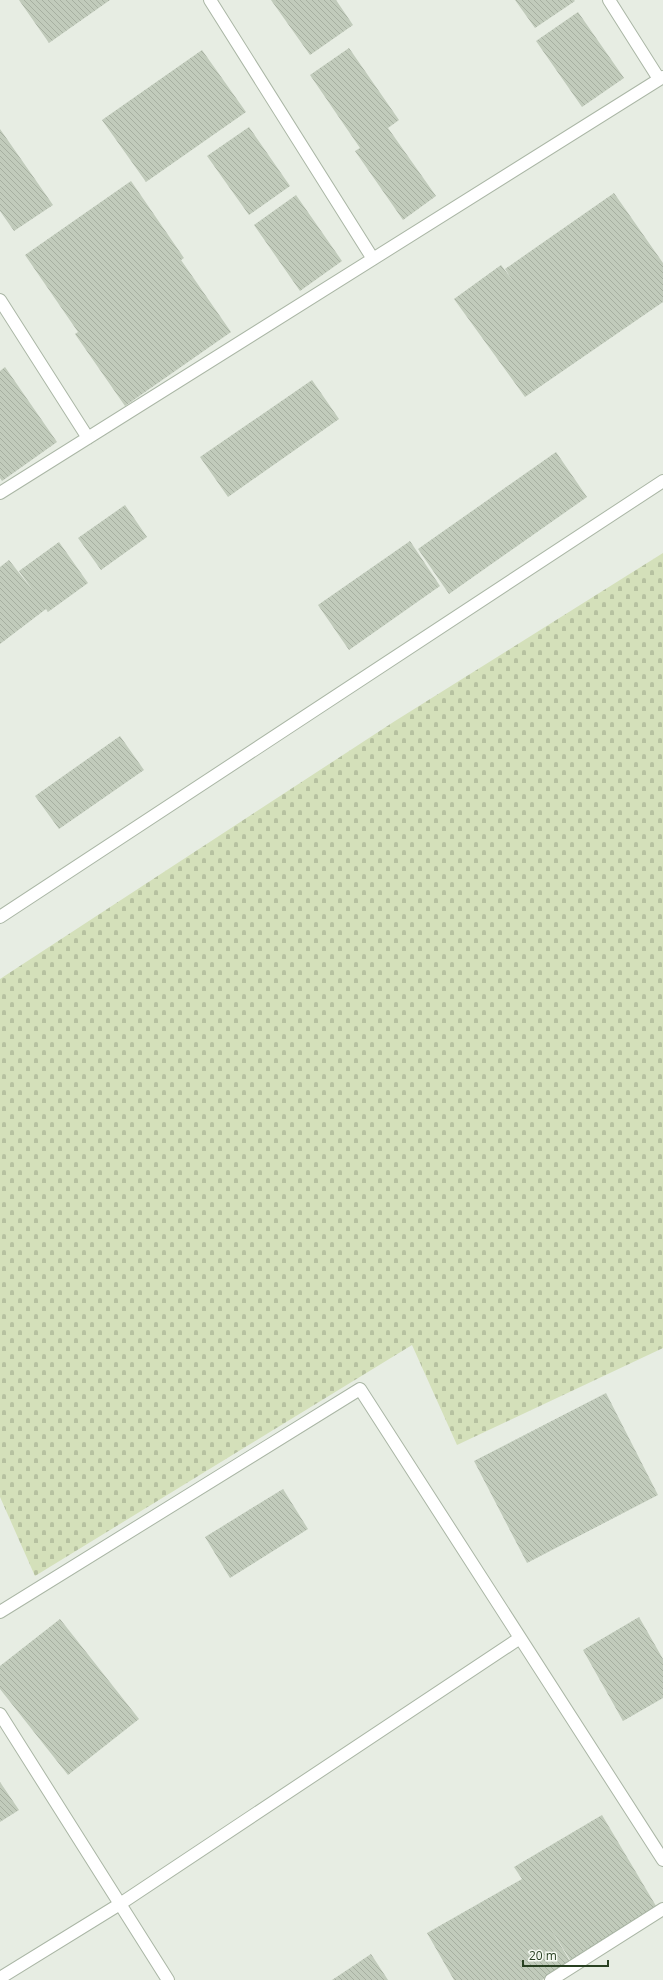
<svg xmlns="http://www.w3.org/2000/svg" width="663" height="1980" viewBox="0 0 663 1980" font-family="'Open Sans',sans-serif">
<defs>
<pattern id="cemetery-stones" width="16" height="16" patternUnits="userSpaceOnUse"><rect width="16" height="16" fill="#d4e0ba"/><path d="M2 7V4a2 2 0 0 1 4 0v3zM10 15v-3a2 2 0 0 1 4 0v3z" fill="#b6c1a0"/></pattern>
<pattern id="building-back-hatch" width="6" height="6" patternUnits="userSpaceOnUse"><rect width="6" height="6" fill="#c1cbbb"/><path d="M-1 5l2 2M0 0l6 6M5-1l2 2" fill="none" stroke="#a6afa0"/></pattern>
</defs>
<rect width="100%" height="100%" fill="#e7ede3"/>
<path fill="url(#cemetery-stones)" d="M663 553V1348L457 1445 412 1345 35 1576 0 1497V979L395 721Z"/>
<path fill="url(#building-back-hatch)" d="M19 0H110L49 43Z
M271 0H336L353 25 310 55Z
M515 0H574L575 1 535 28Z
M578 12 624 78 582 107 536 41Z
M349 48 399 120 388 128 436 196 403 220 355 151 360 148 310 75Z
M202 50 246 112 146 182 102 120Z
M249 127 290 186 249 215 207 156Z
M0 129 53 205 14 231 0 211Z
M131 181 184 258 181 260 231 332 125 406 75 334 78 332 25 255Z
M614 193 663 263V302L525 397 454 299 501 265 513 281 505 269Z
M296 195 342 261 300 291 254 225Z
M5 367 57 442 2 481 0 478V371Z
M312 380 339 419 228 497 200 457Z
M556 452 587 497 449 594 418 549Z
M125 505 147 537 101 570 78 538Z
M410 541 440 586 349 650 318 605Z
M59 542 88 583 48 612 46 609 0 644V567L9 560 34 592 19 571Z
M120 736 144 770 59 829 35 796Z
M606 1393 658 1495 527 1563 474 1461Z
M283 1489 308 1529 230 1578 205 1537Z
M639 1617 663 1659V1698L623 1721 583 1650Z
M60 1619 139 1719 68 1775 0 1689V1666Z
M0 1782 19 1810 0 1822Z
M602 1815 659 1911 572 1963 548 1924 571 1963 542 1980H454L427 1933 522 1879 514 1867Z
M371 1954 388 1980H332Z"/>
<g fill="none" stroke-linecap="round" stroke-linejoin="round">
<defs>
<path id="minor" d="M210 0 373 259
M609 0 659 79
M0 300 88 438
M0 493 663 77
M0 917 663 481
M0 1612 360 1389 663 1860
M0 1714 168 1980
M0 1978 120 1904 520 1638
M551 1980 663 1909"/>
</defs>
<use href="#minor" stroke="#aab6a5" stroke-width="14"/>
<use href="#minor" stroke="#fff" stroke-width="12"/>
</g>
<path d="M523 1960v6h85v-6" fill="none" stroke="#284021" stroke-width="2"/>
<text x="529" y="1960" font-size="12" fill="#284021" stroke="#f6faf3" stroke-width="3" paint-order="stroke">20 m</text>
</svg>
